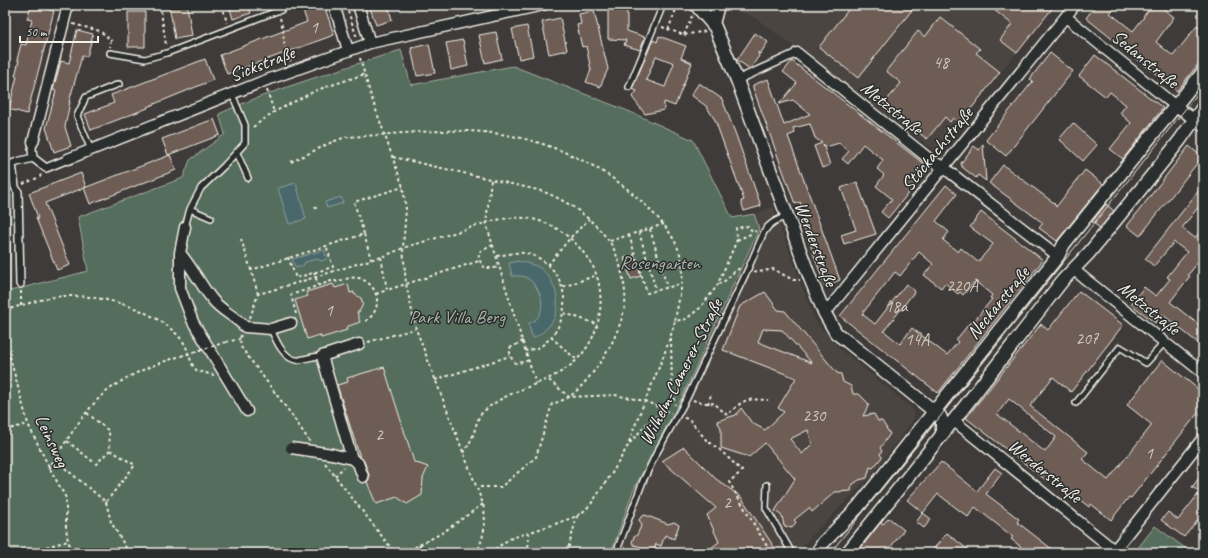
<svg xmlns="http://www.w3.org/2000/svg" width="1208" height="558" viewBox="0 0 1208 558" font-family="Caveat,sans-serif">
<rect width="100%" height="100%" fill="#3e3b3a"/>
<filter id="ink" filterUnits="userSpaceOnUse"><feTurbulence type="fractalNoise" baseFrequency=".025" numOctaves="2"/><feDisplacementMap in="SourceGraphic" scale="8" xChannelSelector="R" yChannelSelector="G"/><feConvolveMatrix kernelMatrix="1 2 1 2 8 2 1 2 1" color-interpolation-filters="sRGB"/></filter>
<g filter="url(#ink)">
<path fill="#4c4542" d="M734 5H1054L937 152 754 17 732 9Z
M773 207 813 316 819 326 839 348 912 408 914 413 913 420 871 476 795 553H611L633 491 682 397 759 229 754 214Z"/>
<path fill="#556d5b" stroke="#a4afa2" d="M401 50 411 85 513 66 628 111 693 140 732 218 754 214 759 229 682 397 633 491 611 553H5V199L11 195 10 291 88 271 78 217 183 178 190 160 225 134 219 114C244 102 270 93 296 84 331 72 366 61 401 50Z
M1155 526 1192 553H1134Z"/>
<path fill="#49676c" stroke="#8d9e9e" d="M296 183 306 219 289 224 278 188Z
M341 197 343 203 327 208 325 202Z
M324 250 327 259 321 261 317 259 305 262 303 266 296 268 292 259Z
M519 261C526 263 533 264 540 268 554 278 561 300 555 316 551 326 542 334 533 338L528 324C530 323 534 321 536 319 549 307 538 280 522 276 519 276 515 276 512 276L509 263Z"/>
<path fill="#6e5d55" stroke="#f4f1e8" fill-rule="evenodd" d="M31 5 54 11 27 114 9 109 17 76H15L19 60H17L21 44 26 45 32 20 27 19Z
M169 5H187L192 36 175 39Z
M229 5H248L251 13 233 19Z
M301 5H324L334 35 227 74 220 55 307 22Z
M369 5H388L392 20 376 25Z
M852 5H916L858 78 819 47Z
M988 5H1055L1017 53 1000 40 1012 24Z
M1096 5H1116L1110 13 1133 31 1144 17H1143L1152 5H1158L1174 17 1156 42 1173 56 1197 26 1203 31V58L1177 91 1086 18Z
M608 6 627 7V31L645 37 640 50 624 45 626 40 608 39Z
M594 11 608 69 600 87 586 82 591 70 586 46 582 47 577 25 581 24 579 14Z
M128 12H145V47H128Z
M940 17 980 49 976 53 1000 72 960 123 953 118 950 122 945 117 927 139 883 105 901 83 886 71 918 31 925 37Z
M560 18 567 50 549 54 542 22Z
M527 26 533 56 519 59 512 29Z
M77 30 93 34 87 57 82 56 69 102H70L65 127 71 146 54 152 46 128 56 91 53 90 61 61 69 63Z
M496 32 502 59 485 63 479 35Z
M755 33 768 42 760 54 758 52 759 56 750 69 737 60Z
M659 36 686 46 681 58 692 63 675 106 664 102V110L645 114 632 97 637 91 632 89 653 40 657 42ZM656 56 674 63 665 87 646 80Z
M463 40 468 66 451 70 446 43Z
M429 44 435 73 417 76 411 48Z
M1050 53 1073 71 1006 156 986 140 1033 81 1030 79Z
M1095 55 1163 108 1123 159 1110 149 1131 123 1120 113 1126 105 1110 92 1106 97 1079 76Z
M205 59 213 80 147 107 148 108 91 130 85 114 114 103 111 95Z
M792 61 929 168 888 218 881 212 892 199 876 186 884 175 877 169 883 160 863 144 848 164 842 159 849 151 839 143 826 147 823 144 830 165 822 168 814 146 822 143 815 138 810 124 793 128 795 133 788 136 840 280 825 286 802 222 806 221 800 202 795 204 753 88V85L768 79 784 125 810 114 793 100 779 104 797 83 783 72Z
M699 83 722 99 736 135 761 206 744 211 741 201 744 200 715 120 706 106 691 95Z
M214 119 220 135 168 155 162 139Z
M1073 123 1097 145 1083 161 1059 139Z
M983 144 986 181 978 175 976 178 962 167 961 163 974 146 979 150Z
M1189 146 1202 157 1140 236 1127 226Z
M170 155 176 170 90 204 84 188Z
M1003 165 1054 203 1056 207 1085 170 1103 184 1057 241 1039 228 1043 223 989 183Z
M81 173 86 187 45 203 70 265 57 270 36 218H38L29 193Z
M857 182 876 234 844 244 841 235 856 230 841 188Z
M946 185 957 194 936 221 949 232 943 240 958 252 961 248 978 262 993 244 970 227 981 212 1043 260 938 393 840 316ZM919 252 933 264 924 275 941 288 945 283 958 294 960 292 963 295 975 281 992 295 990 298 992 299 974 321 972 320 956 340 958 342 947 355 912 328 900 344 884 331 915 291 906 284 875 324 862 314 895 272 900 276Z
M1203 185V201L1182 228 1195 238 1203 228V256L1188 275 1190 276 1170 302 1203 328V347L1162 314 1155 323 1131 304 1144 287 1156 296 1170 279 1167 277 1187 252 1174 242 1154 266 1145 259Z
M1106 204 1114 211 1100 228 1092 222Z
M634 255 641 276 631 279 624 258Z
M333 284 335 288 348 284 350 293 354 292V294L361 298 363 304 359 312H357L360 322 346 327 347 330 321 338 320 335 307 339 295 300 308 296 306 292Z
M1079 291 1123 325 1071 392 1053 377 1030 406 1088 452 1082 459 1108 480 1152 425 1127 405 1162 360 1203 393V417L1198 413 1131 498 1129 497 1111 520 1091 504 1089 507 1050 476 1047 481 966 418 1041 324 1048 330ZM1009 399 1056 437 1045 452 997 414Z
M765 292 778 310 785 311 837 373 841 374 843 382 851 386 853 394H859L869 404 863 416 874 414 878 421H882L890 434 880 448 882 451 880 454 882 457 873 468 870 467 867 478 859 480 852 485 851 491 835 492 812 512 809 508 794 520 796 522 792 528 784 526 782 516 775 511 795 479 765 443 749 457 721 448V428L717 421 736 415 741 408 752 423 765 430 784 412 778 408 796 378 723 350 740 306ZM763 329 782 330 812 363 758 342ZM808 430 812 444 802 454 790 439Z
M384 367 414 462 428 467 423 478 422 495 407 504 397 497 376 504 367 482 369 479V475L364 461 360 457 337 385 348 382 347 378Z
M684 447 716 479 741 497 778 553H704L719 542 707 515 716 508 662 461Z
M941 462 977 491 995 468 1002 473 986 494 1019 519 1017 522 1057 553H1033L1026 548 1025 550 1011 539 1013 537 975 507 968 517 938 494 923 513 907 500Z
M1203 473V514L1184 537 1161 520 1168 512 1178 520 1200 492 1192 487Z
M923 513 931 519 924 528 916 522Z
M645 515 668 524 674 522 679 525 674 539 665 535 661 546 656 544 653 553H640L642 547 634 545 632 542 634 537 637 535 642 524 639 520 641 517Z
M889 518 904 530 886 553H857L881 522 883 524Z
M947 533 972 553H930Z"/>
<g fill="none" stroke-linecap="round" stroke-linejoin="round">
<defs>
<path id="service" d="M110 53 145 59 167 53 277 11 281 10V5
M629 87 663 5
M91 150 77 116 86 97 119 84
M237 153 248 178
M190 209 211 218
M185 227 190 209 201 188 224 166 245 143V125L232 94
M271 329C276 341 285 362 300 360 308 358 314 356 322 356
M1076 403 1120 347 1146 363 1165 342
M767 485 766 508 792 553
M616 553 643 481 656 454 687 398 748 269 764 232C769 223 777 220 787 216"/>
<path id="pedestrian" d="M737 80 797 53
M33 142 32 149 33 158
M33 158 46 168 68 159
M12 164 15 187 18 192 20 284
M5 167 17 162 33 158"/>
<path id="minor" d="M334 5 348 50
M358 5 370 43
M1066 17 1168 100 1203 126
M797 53 932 161 943 167 1058 256
M33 142 68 5
M68 159 264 81 370 43 543 5
M185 227 180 253V288L193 322 247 411
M180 253C192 267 200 284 212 299 221 311 235 316 245 327L271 329 291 323
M1074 270 1203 373
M824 312 831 306 1075 5
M953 420 1114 550
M332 454 352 459 322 356 359 344
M352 459 358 463 363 477
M1112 553 1203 438"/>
<path id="tertiary" d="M696 5 715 27 737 80 810 278 824 312 836 333 848 342 940 416 942 421V433
M713 24 718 5
M817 553 823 543 858 507 1058 256 1064 244 1203 72
M847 553 965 406 1063 280 1089 253 1157 169 1180 140 1203 107"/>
</defs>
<use href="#service" stroke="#f4f1e8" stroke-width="8"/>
<use href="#pedestrian" stroke="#f4f1e8" stroke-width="10"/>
<use href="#minor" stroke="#f4f1e8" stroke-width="13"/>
<use href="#tertiary" stroke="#f4f1e8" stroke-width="15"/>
<path stroke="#f4f1e8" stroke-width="2" stroke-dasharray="3 3" stroke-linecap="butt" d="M160 5 166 45
M222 5 227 23
M346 5 357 38
M7 11 9 5
M280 18 283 29 284 43 291 62
M73 24 100 31 111 40 110 47
M662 27 684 35 706 31
M668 30 677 7
M684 35 692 16
M360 58 370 93 403 187 406 209 403 248 406 284 416 329 483 504C487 523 484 535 477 553
M267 90 274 112
M253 127 274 112 317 90 365 74
M393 157 538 190C566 199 591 217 609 241 619 254 627 288 625 305 622 322 614 341 605 355 598 367 580 390 569 397 564 400 558 402 552 404L536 457 501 487H478
M291 162 332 142 346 137C391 135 438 128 483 132 546 137 611 167 654 214 666 226 677 241 681 258 686 277 678 301 675 321
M491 180 486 223 511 305 536 384
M23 184 40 177 41 174
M315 206 317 211
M650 229 667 287
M639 232 656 290
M364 234 354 202 403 187
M629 235 647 293 681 284
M241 239 251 270
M737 240C743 237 749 236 753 232
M610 241 664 224
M493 245 479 252C478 258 480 263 485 268H494L499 267
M497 256C505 255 515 252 524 253 536 255 545 261 553 270 572 294 566 329 541 346 537 349 531 349 526 351
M288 257 296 278 333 267 326 245
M381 257 387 290 479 261
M548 265 571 237 589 219
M754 271 759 272 773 269 793 280H800
M314 272 318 285
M718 284C728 282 731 271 741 268
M563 287 597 275
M21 291V306
M258 294 251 270 364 234 371 259
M376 294 387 290
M5 310C25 305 47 296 67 296 105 295 157 310 181 339 187 346 188 353 191 361 192 365 195 368 197 371L214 375
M564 313 597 324
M296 314 291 295 334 280 337 282C344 280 352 276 359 278 380 285 384 311 364 322
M250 318 258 294C299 283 339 269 380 257 388 255 396 251 403 248 422 242 441 237 460 231 484 223 511 213 536 220 560 226 578 243 591 263 605 287 603 321 589 344 564 387 513 382 481 414 476 420 475 433 471 440 469 445 466 449 463 453
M241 335 240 339 241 347 291 414 310 442
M551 337 577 360
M671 338 672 390 675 405
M5 339 28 424 49 467 66 498V528L68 541 73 553
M523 341 510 348V356L515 363H519L530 360
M226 342 240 339
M368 342 415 329
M435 380 510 356
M549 380 569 397 615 395 645 401 667 411
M693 400C699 402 709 404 714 403L727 415C746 398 744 399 768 400
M708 404 711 395
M87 413 109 431 110 450 135 465 106 502 61 465 49 467C66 443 83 411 106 392 131 372 163 361 194 352
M684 418 689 419 707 441 719 449 742 471 729 482 771 553
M5 430 28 424
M67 441 96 464 110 450
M629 442C643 401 664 362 675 321L686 319 700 308 717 286 737 240 736 228 748 226 753 232 756 231
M325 463 395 553
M335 476 344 467
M106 502 111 522 129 553
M419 545 424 553
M23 553 68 541
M404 553 442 533 483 504
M490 553 509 539 555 524 577 516 584 511 591 504 612 473 629 444 649 421 667 411 671 413
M528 553 529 533
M567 553 577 516"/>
<use href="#service" stroke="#2a2d2e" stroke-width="5"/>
<use href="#pedestrian" stroke="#2a2d2e" stroke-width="7"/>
<use href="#minor" stroke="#2a2d2e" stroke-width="10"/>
<use href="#tertiary" stroke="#2a2d2e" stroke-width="12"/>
<path stroke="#f4f1e8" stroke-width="1" d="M830 553C956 399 1078 242 1203 87"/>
<defs>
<path id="minor-bridge" d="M291 448 332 454"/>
</defs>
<use href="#minor-bridge" stroke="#f4f1e8" stroke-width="13" stroke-linecap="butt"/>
<path stroke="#f4f1e8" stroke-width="2" stroke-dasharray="3 3" stroke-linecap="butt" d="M194 352 226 342"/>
<use href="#minor-bridge" stroke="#2a2d2e" stroke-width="10"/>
</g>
</g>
<g text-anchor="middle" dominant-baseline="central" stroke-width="3" stroke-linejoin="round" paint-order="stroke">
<g font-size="17" fill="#d2ccc3">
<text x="314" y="27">1</text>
<text x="941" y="62">48</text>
<text x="962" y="285">220A</text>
<text x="896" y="306">18a</text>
<text x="329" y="310">1</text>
<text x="1087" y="338">207</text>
<text x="917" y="339">14A</text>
<text x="814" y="415">230</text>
<text x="379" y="434">2</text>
<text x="1149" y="453">1</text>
<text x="727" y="502">2</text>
</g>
<g font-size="19" fill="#f4f1e8" stroke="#2a2d2e">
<text transform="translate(1145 59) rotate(39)">Sedanstraße</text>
<text transform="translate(262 64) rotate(-21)">Sickstraße</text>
<text transform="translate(892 108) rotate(39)">Metzstraße</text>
<text transform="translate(937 149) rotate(-51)">Stöckachstraße</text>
<text transform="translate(816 244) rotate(69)">Werderstraße</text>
<text transform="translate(998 303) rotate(-51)">Neckarstraße</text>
<text transform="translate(1149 308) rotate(39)">Metzstraße</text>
<text transform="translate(681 372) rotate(-63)">Wilhelm-Camerer-Straße</text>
<text transform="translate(52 441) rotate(65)">Leinsweg</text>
<text transform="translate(1045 471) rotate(39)">Werderstraße</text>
</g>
<g font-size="19" fill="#acb6a9" stroke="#2a2d2e">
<text x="660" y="263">Rosengarten</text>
<text x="457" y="317">Park Villa Berg</text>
</g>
</g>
<rect width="1208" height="558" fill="none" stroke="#2a2d2e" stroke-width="20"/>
<rect x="10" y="10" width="1188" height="538" fill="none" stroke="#f4f1e8" stroke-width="1.5" filter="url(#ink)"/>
<path d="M20 36v6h78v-6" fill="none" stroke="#f4f1e8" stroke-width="2"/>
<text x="26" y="36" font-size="12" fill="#f4f1e8" stroke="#2a2d2e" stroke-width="3" paint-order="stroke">50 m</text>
</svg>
